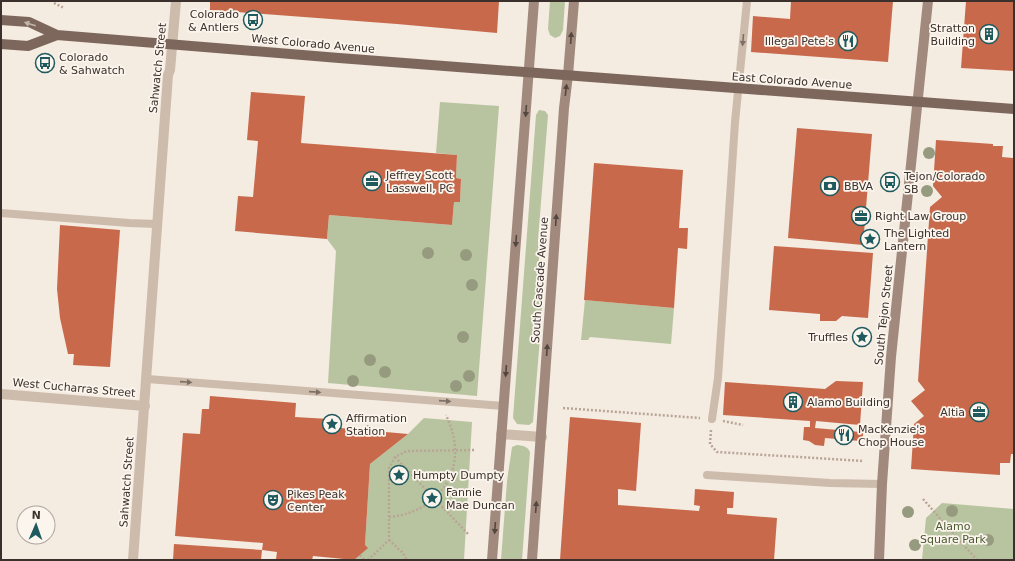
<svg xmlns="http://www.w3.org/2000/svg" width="1015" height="561" viewBox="0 0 1015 561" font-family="'DejaVu Sans',sans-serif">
<rect width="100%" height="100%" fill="#f4ebe1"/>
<path fill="#b8c4a0" d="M550 1H565L563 30 560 36 555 38 550 35 548 29Z
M440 102 499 106 477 396 328 383 336 251 327 239 329 215 452 225 454 202H460L461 179 456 178 457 155 436 153Z
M539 110 545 111 548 115 538 240 542 314 533 422 529 425 517 424 513 418 536 115Z
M585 300 674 308 671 344 590 337 588 340H581Z
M424 418 472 422 464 560H334H354L365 545 370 464 408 434Z
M517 445C524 446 527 446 530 452L522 560H501L507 481 512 447Z
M942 503 1014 509V560H922L926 518Z"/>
<path fill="#c8694b" d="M210 1H499L497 33 397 24 210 10Z
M791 1H893L888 62 751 52 753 16 790 19Z
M966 1H1014V71L961 68Z
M251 92 305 96 301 143 457 155 456 178 461 179 460 202H454L452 225 329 215 327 239 235 231 238 196 253 197 258 141 247 140Z
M797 128 872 134 863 245 788 238Z
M936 140 993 144V146H1003L1002 157 1013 158 1014 454H1011L1010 463H1000V475L911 469 914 424 924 416 911 401 925 390 918 381 930 207 942 197 933 186Z
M594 163 683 170 679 228H688L687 249 678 248 674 308 584 300Z
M60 225 120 230 110 367 73 365 74 354H68L60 318 57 289Z
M774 246 873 253 868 318 842 316 836 321H820V314L769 310Z
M836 381 863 382 860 425 816 421 815 428 861 432 863 433V439L860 441 825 438 824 446 815 445 809 441 803 440 804 427H810V421L723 415 725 382 825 389Z
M210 396 296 403 295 417 329 419V427L408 434 370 464 365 545 368 548 354 560 313 556 312 560 276 559 277 552 262 550 263 543 175 536 183 433 200 434 202 409H209Z
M570 417 641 423 636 491 618 489V505L699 511 700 506 694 505 695 489 734 492 733 508H727V514L777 518 774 560H560Z
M174 544 262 550 261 560H173Z"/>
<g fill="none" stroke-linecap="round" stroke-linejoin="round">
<path stroke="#b9a596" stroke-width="2.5" stroke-dasharray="2 2" stroke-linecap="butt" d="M54 3 64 8
M563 408 700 418
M723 421 743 425
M711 430 710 444 717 452 864 461
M368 431V424
M395 457 469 535
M923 499 977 560
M389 517C423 514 452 492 455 456 456 442 452 428 446 415
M389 540 402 552 407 560
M360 555 364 560
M368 560 389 540V468L395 457 407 451 476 450"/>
<path stroke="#cdbbac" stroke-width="8" d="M1 213 129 223 157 224
M147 379 504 406
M712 419 718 378 735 122 747 1
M707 475 830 483 882 484"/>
<path stroke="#cdbbac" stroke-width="10" d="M1 394 145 406
M501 434 542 437
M133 560 168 75 170 70 176 1"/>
<path stroke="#a18a7d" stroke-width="10" d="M492 560 534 1
M532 560 564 108 568 75 574 1
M879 560 882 484 891 357 928 1"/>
<path stroke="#7d675c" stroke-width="10" d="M1 20 29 22 57 35 339 58 1014 109
M1 44 28 46 57 35"/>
</g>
<g fill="#969b7f">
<circle cx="929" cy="153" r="6"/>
<circle cx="927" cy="191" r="6"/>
<circle cx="428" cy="253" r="6"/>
<circle cx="466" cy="255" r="6"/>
<circle cx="472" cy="285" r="6"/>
<circle cx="463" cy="337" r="6"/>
<circle cx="370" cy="360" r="6"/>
<circle cx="385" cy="372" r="6"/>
<circle cx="469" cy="376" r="6"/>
<circle cx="353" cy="381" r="6"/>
<circle cx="456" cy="386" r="6"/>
<circle cx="952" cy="511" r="6"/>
<circle cx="908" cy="512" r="6"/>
<circle cx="988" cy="540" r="6"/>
<circle cx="915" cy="545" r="6"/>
</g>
<defs><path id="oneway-solid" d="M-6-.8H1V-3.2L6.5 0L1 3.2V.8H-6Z"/></defs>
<use fill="#c2b5ac" href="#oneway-solid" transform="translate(30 24) rotate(-163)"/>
<g fill="#544640">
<use href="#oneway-solid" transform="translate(571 38) rotate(-86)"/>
<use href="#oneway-solid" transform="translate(566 90) rotate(-83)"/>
<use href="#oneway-solid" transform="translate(526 111) rotate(94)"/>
<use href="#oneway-solid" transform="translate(556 220) rotate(-86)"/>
<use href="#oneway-solid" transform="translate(516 241) rotate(94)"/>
<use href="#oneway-solid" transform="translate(547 350) rotate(-86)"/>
<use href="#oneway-solid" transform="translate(506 371) rotate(94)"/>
<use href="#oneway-solid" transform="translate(536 507) rotate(-86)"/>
<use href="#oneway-solid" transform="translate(495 528) rotate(94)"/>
</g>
<g fill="#7d6f65">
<use href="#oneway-solid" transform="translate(743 40) rotate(95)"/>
<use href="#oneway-solid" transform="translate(186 382) rotate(4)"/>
<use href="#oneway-solid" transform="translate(315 392) rotate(4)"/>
<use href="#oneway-solid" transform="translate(445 401) rotate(4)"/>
</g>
<defs>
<symbol id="bus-ring" viewBox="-11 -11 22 22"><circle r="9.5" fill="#fbf5ee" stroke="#1f5a5e" stroke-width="1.5"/><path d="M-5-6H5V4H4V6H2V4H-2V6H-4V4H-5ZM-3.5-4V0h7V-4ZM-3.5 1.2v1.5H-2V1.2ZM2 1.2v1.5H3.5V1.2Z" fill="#1f5a5e"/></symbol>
<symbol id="building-ring" viewBox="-11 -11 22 22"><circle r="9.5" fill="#fbf5ee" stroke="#1f5a5e" stroke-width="1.5"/><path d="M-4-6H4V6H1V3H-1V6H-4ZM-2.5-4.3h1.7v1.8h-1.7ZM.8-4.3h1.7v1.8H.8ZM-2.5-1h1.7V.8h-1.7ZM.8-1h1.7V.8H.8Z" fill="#1f5a5e"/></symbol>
<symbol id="restaurant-ring" viewBox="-11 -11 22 22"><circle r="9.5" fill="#fbf5ee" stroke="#1f5a5e" stroke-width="1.5"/><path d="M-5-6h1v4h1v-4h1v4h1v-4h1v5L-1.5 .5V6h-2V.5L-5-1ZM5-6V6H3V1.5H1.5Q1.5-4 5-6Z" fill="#1f5a5e"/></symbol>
<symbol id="office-ring" viewBox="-11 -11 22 22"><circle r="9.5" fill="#fbf5ee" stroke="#1f5a5e" stroke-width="1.5"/><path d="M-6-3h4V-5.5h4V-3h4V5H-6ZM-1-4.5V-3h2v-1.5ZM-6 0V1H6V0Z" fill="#1f5a5e"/></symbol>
<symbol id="bank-ring" viewBox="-11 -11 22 22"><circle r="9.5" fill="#fbf5ee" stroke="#1f5a5e" stroke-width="1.5"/><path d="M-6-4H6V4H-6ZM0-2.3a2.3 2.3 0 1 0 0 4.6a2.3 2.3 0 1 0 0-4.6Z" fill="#1f5a5e"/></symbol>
<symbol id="sight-ring" viewBox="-11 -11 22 22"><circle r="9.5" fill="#fbf5ee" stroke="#1f5a5e" stroke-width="1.5"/><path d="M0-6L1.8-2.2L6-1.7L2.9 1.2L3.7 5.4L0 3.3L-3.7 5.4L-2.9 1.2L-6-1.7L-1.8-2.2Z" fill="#1f5a5e"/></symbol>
<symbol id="theatre-ring" viewBox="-11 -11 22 22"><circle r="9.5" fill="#fbf5ee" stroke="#1f5a5e" stroke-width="1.5"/><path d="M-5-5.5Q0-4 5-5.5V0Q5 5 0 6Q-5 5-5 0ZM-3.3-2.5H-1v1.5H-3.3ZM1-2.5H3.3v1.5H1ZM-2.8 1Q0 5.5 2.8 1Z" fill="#1f5a5e"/></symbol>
</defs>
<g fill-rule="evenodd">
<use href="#bus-ring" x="242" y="9" width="22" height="22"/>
<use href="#building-ring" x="978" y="23" width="22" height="22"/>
<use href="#restaurant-ring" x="837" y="30" width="22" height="22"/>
<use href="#bus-ring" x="34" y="52" width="22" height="22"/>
<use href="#office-ring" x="361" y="170" width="22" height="22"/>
<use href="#bus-ring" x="879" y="171" width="22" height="22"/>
<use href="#bank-ring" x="819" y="175" width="22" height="22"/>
<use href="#office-ring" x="850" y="205" width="22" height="22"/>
<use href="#sight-ring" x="859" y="228" width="22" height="22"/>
<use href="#sight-ring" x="851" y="326" width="22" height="22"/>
<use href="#building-ring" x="782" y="391" width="22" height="22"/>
<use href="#office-ring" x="968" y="401" width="22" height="22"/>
<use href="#sight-ring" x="321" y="413" width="22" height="22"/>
<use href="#restaurant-ring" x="833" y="424" width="22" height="22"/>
<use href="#sight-ring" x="388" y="464" width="22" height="22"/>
<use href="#sight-ring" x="421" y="487" width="22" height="22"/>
<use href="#theatre-ring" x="262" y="489" width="22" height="22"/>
</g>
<g text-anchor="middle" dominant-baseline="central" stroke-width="3.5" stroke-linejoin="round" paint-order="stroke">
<g font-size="11" fill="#3b302b" stroke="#fbf5ee" text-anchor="start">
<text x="239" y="14" text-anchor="end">Colorado<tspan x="239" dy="13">&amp; Antlers</tspan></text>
<text x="975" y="28" text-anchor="end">Stratton<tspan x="975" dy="13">Building</tspan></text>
<text x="834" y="41" text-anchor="end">Illegal Pete's</text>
<text x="59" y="57">Colorado<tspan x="59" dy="13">&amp; Sahwatch</tspan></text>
<text x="386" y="175">Jeffrey Scott<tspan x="386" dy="13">Lasswell, PC</tspan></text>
<text x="904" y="176">Tejon/Colorado<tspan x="904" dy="13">SB</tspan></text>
<text x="844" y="186">BBVA</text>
<text x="875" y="216">Right Law Group</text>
<text x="884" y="233">The Lighted<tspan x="884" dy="13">Lantern</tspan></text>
<text x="848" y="337" text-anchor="end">Truffles</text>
<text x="807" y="402">Alamo Building</text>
<text x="965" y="412" text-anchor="end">Altia</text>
<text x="346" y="418">Affirmation<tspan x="346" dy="13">Station</tspan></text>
<text x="858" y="429">MacKenzie's<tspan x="858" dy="13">Chop House</tspan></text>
<text x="413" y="475">Humpty Dumpty</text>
<text x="446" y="492">Fannie<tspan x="446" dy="13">Mae Duncan</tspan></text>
<text x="287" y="494">Pikes Peak<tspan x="287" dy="13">Center</tspan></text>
</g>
<g font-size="11" fill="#3b302b" stroke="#fbf5ee">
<text transform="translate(313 44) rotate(5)">West Colorado Avenue</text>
<text transform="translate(158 68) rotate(-84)">Sahwatch Street</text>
<text transform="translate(792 81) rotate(4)">East Colorado Avenue</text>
<text transform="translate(540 280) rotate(-86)">South Cascade Avenue</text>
<text transform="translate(884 315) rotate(-84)">South Tejon Street</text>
<text transform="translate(74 388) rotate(5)">West Cucharras Street</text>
<text transform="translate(127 482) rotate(-86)">Sahwatch Street</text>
</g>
<g font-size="11" fill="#4a5a2e" stroke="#fbf5ee">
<text x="953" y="526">Alamo<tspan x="953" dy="13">Square Park</tspan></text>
</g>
</g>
<rect width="1015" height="561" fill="none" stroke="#3b302b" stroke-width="4"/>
<g transform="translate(36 525) rotate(2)"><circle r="19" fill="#fbf5ee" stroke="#aea6a0"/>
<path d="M0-3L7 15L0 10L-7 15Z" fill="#1f5a5e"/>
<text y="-6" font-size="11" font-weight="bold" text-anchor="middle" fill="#3b302b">N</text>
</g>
</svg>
